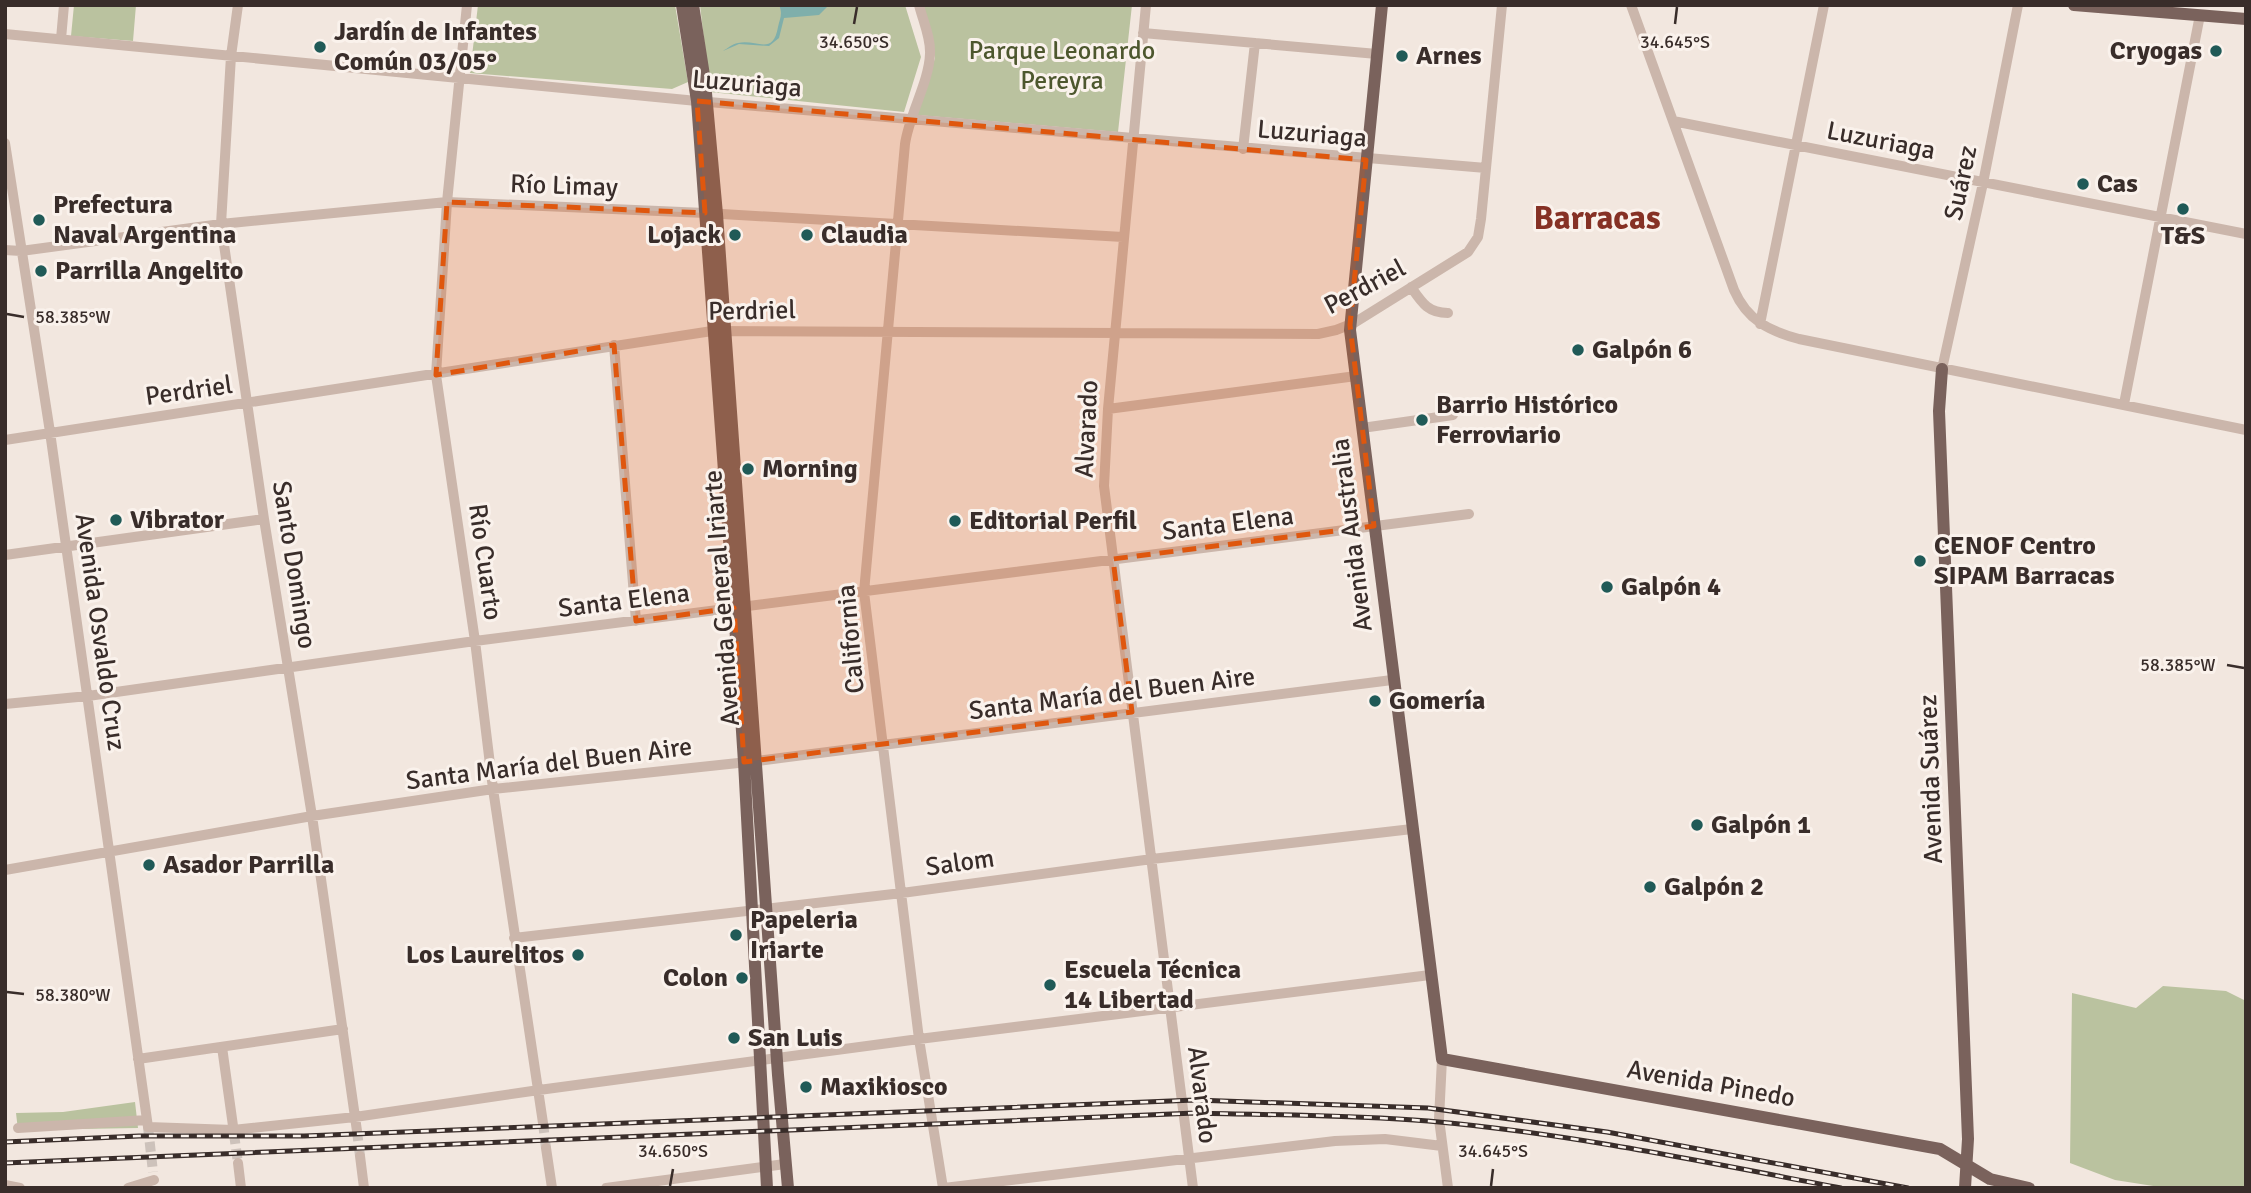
<svg xmlns="http://www.w3.org/2000/svg" width="2251" height="1193" viewBox="0 0 2251 1193" font-family="Signika,sans-serif">
<rect width="100%" height="100%" fill="#f2e7df"/>
<path fill="#bac29f" d="M74 5H136L133 41 71 36Z
M478 5H675L688 82 672 89 470 73Z
M700 5H905L921 57 904 112 710 92Z
M920 5H1132L1118 132 917 115 935 58Z
M2163 986 2226 991 2246 1001V1188H2166L2115 1180 2070 1163 2072 993 2136 1008Z
M135 1102 138 1128 18 1130 16 1113 63 1112Z"/>
<path fill="#7fafab" d="M779 5 828 6 819 15 784 18 779 38 769 46 739 44 723 51C728 48 732 44 738 43 757 39 773 56 778 27 780 18 783 14 779 5Z"/>
<g fill="none" stroke-linecap="round" stroke-linejoin="round">
<path stroke="#cdc2bb" stroke-width="10" stroke-dasharray="10 5" stroke-linecap="butt" d="M543 1123 546 1148
M148 1127 153 1172
M357 1131 360 1156
M234 1134 238 1163"/>
<path stroke="#cbb6ab" stroke-width="10" d="M238 5 231 56 221 224 264 519 312 816 357 1131
M467 5 447 202 436 375 475 641 493 789 543 1123
M919 5C923 21 931 38 930 54 929 82 909 115 905 144L864 592 919 1039 943 1188
M1146 5 1108 409 1104 486 1193 1188
M1631 5 1734 290C1747 320 1769 331 1799 339L2246 430
M1143 33 1377 54
M5 34 697 101 1486 168
M61 39 64 5
M1673 121 2246 234
M5 143 50 432 148 1127 233 1130 355 1117 539 1090 919 1039 1430 975
M1243 149 1255 43
M5 250 21 251 221 224 447 202 705 213 1123 237
M1411 287C1422 303 1428 313 1448 313
M1760 324 1824 5
M614 345 636 621
M1942 369 1983 183 2018 5
M2124 404 2200 15
M1108 409 1356 376
M1362 428 1453 415
M5 440 712 331 1318 334 1336 330 1354 323 1468 252 1478 237 1481 219 1502 5
M5 555 264 519
M5 704 88 696 475 641 1469 514
M5 870 312 816 493 789 757 761 1392 680
M514 938 902 893 1152 859 1412 829
M222 1047 234 1133
M138 1059 343 1029
M1442 1059 1439 1119 1448 1188
M18 1128 147 1120
M546 1148 552 1188
M360 1156 364 1188
M238 1163 241 1188
M5 1185 20 1188
M128 1188 154 1180
M606 1188 785 1164
M944 1188 1335 1141 1385 1139 1442 1146"/>
<path stroke="#7a625c" stroke-width="12" d="M682 5 697 101 734 608 744 762 767 1188
M693 5 705 82 717 214 778 1075 788 1188
M1382 5 1350 330 1442 1059 1940 1149 1990 1179 2029 1188
M2074 5 2246 19
M1942 369 1939 411 1968 1139 1965 1188"/>
<defs>
<path id="rail" d="M5 1142 139 1136H304L1195 1100 1428 1108 1607 1132 1908 1188
M5 1163 1195 1113C1273 1115 1351 1115 1428 1121 1567 1133 1704 1162 1841 1188"/>
</defs>
<use href="#rail" stroke="#392d2a" stroke-width="5"/>
<use href="#rail" stroke="#faf2ec" stroke-width="2.5" stroke-dasharray="8" stroke-linecap="butt"/>
</g>
<path fill="#df570e" fill-opacity="0.2" stroke="#df570e" stroke-width="5" stroke-dasharray="14 9" stroke-linejoin="round" d="M697 101 1366 160 1350 325 1374 526 1113 559 1132 712 744 762 734 608 636 621 614 345 436 375 447 202 705 213Z"/>
<path fill="none" stroke="#392d2a" stroke-width="2.5" d="M854 24 857 7M1675 24 1677 7M7 314 24 317M2227 665 2244 668M7 992 24 994M670 1186 673 1169M1491 1186 1493 1169"/>
<g fill="#205a57" stroke="#faf2ec" stroke-width="2.5">
<circle cx="320" cy="47" r="7"/>
<circle cx="2216" cy="51" r="7"/>
<circle cx="1402" cy="56" r="7"/>
<circle cx="2083" cy="184" r="7"/>
<circle cx="2183" cy="209" r="7"/>
<circle cx="39" cy="220" r="7"/>
<circle cx="735" cy="235" r="7"/>
<circle cx="807" cy="235" r="7"/>
<circle cx="41" cy="271" r="7"/>
<circle cx="1578" cy="350" r="7"/>
<circle cx="1422" cy="420" r="7"/>
<circle cx="748" cy="469" r="7"/>
<circle cx="116" cy="520" r="7"/>
<circle cx="955" cy="521" r="7"/>
<circle cx="1920" cy="561" r="7"/>
<circle cx="1607" cy="587" r="7"/>
<circle cx="1375" cy="701" r="7"/>
<circle cx="1697" cy="825" r="7"/>
<circle cx="149" cy="865" r="7"/>
<circle cx="1650" cy="887" r="7"/>
<circle cx="736" cy="935" r="7"/>
<circle cx="578" cy="955" r="7"/>
<circle cx="742" cy="978" r="7"/>
<circle cx="1050" cy="985" r="7"/>
<circle cx="734" cy="1038" r="7"/>
<circle cx="806" cy="1087" r="7"/>
</g>
<g text-anchor="middle" dominant-baseline="central" stroke-width="6" stroke-linejoin="round" paint-order="stroke">
<g font-size="26" font-weight="bold" fill="#392d2a" stroke="#faf2ec" text-anchor="start">
<text x="334" y="32">Jardín de Infantes<tspan x="334" dy="30">Común 03/05°</tspan></text>
<text x="2202" y="51" text-anchor="end">Cryogas</text>
<text x="1416" y="56">Arnes</text>
<text x="2097" y="184">Cas</text>
<text x="53" y="205">Prefectura<tspan x="53" dy="30">Naval Argentina</tspan></text>
<text x="721" y="235" text-anchor="end">Lojack</text>
<text x="821" y="235">Claudia</text>
<text x="2183" y="236" text-anchor="middle">T&amp;S</text>
<text x="55" y="271">Parrilla Angelito</text>
<text x="1592" y="350">Galpón 6</text>
<text x="1436" y="405">Barrio Histórico<tspan x="1436" dy="30">Ferroviario</tspan></text>
<text x="762" y="469">Morning</text>
<text x="130" y="520">Vibrator</text>
<text x="969" y="521">Editorial Perfil</text>
<text x="1934" y="546">CENOF Centro<tspan x="1934" dy="30">SIPAM Barracas</tspan></text>
<text x="1621" y="587">Galpón 4</text>
<text x="1389" y="701">Gomería</text>
<text x="1711" y="825">Galpón 1</text>
<text x="163" y="865">Asador Parrilla</text>
<text x="1664" y="887">Galpón 2</text>
<text x="750" y="920">Papeleria<tspan x="750" dy="30">Iriarte</tspan></text>
<text x="564" y="955" text-anchor="end">Los Laurelitos</text>
<text x="1064" y="970">Escuela Técnica<tspan x="1064" dy="30">14 Libertad</tspan></text>
<text x="728" y="978" text-anchor="end">Colon</text>
<text x="748" y="1038">San Luis</text>
<text x="820" y="1087">Maxikiosco</text>
</g>
<g font-size="26" fill="#4d572e" stroke="#faf2ec">
<text x="1062" y="51">Parque Leonardo<tspan x="1062" dy="30">Pereyra</tspan></text>
</g>
<g font-size="26" fill="#392d2a" stroke="#faf2ec">
<text transform="translate(747 84) rotate(5)">Luzuriaga</text>
<text transform="translate(1312 134) rotate(5)">Luzuriaga</text>
<text transform="translate(1881 141) rotate(11)">Luzuriaga</text>
<text transform="translate(1961 183) rotate(-78)">Suárez</text>
<text transform="translate(564 186) rotate(2)">Río Limay</text>
<text transform="translate(1365 287) rotate(-28)">Perdriel</text>
<text transform="translate(752 311) rotate(-1)">Perdriel</text>
<text transform="translate(189 391) rotate(-8)">Perdriel</text>
<text transform="translate(1087 429) rotate(-87)">Alvarado</text>
<text transform="translate(1228 524) rotate(-7)">Santa Elena</text>
<text transform="translate(1352 535) rotate(-97)">Avenida Australia</text>
<text transform="translate(485 562) rotate(82)">Río Cuarto</text>
<text transform="translate(294 565) rotate(81)">Santo Domingo</text>
<text transform="translate(722 598) rotate(-94)">Avenida General Iriarte</text>
<text transform="translate(624 601) rotate(-7)">Santa Elena</text>
<text transform="translate(100 632) rotate(82)">Avenida Osvaldo Cruz</text>
<text transform="translate(851 639) rotate(-95)">California</text>
<text transform="translate(1112 694) rotate(-7)">Santa María del Buen Aire</text>
<text transform="translate(549 764) rotate(-7)">Santa María del Buen Aire</text>
<text transform="translate(1931 779) rotate(-92)">Avenida Suárez</text>
<text transform="translate(960 863) rotate(-8)">Salom</text>
<text transform="translate(1711 1084) rotate(10)">Avenida Pinedo</text>
<text transform="translate(1202 1095) rotate(83)">Alvarado</text>
</g>
<g font-size="33" font-weight="bold" fill="#863125" stroke="#faf2ec">
<text x="1597" y="218">Barracas</text>
</g>
</g>
<g font-size="18" text-anchor="middle" fill="#392d2a" stroke="#faf2ec" stroke-width="6" stroke-linejoin="round" paint-order="stroke">
<text x="854" y="48">34.650°S</text>
<text x="1675" y="48">34.645°S</text>
<text x="73" y="323">58.385°W</text>
<text x="2178" y="671">58.385°W</text>
<text x="73" y="1001">58.380°W</text>
<text x="673" y="1157">34.650°S</text>
<text x="1493" y="1157">34.645°S</text>
</g>
<rect width="2251" height="1193" fill="none" stroke="#392d2a" stroke-width="14"/>
</svg>
